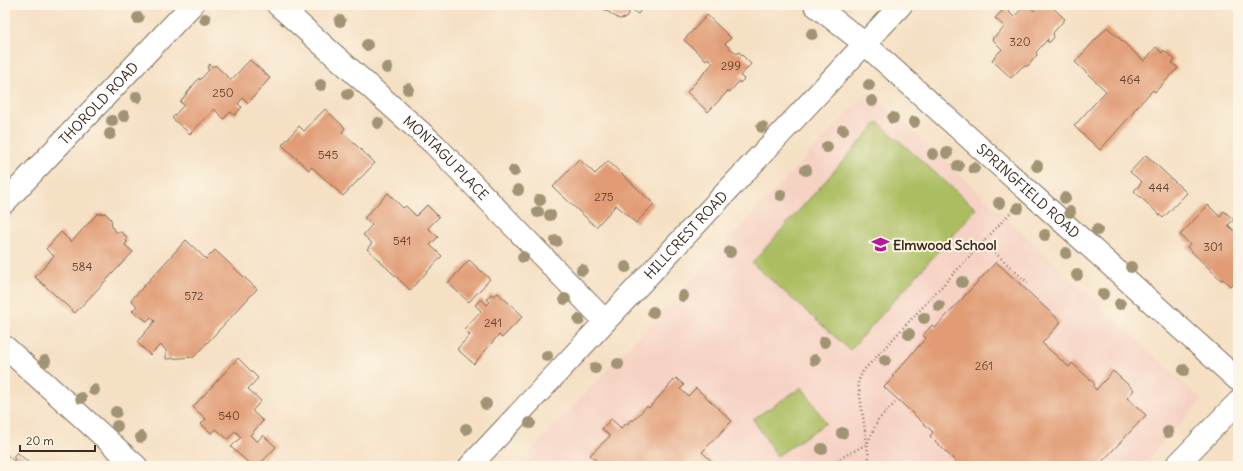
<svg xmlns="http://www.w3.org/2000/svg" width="1243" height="471" viewBox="0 0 1243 471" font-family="Delius,sans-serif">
<rect width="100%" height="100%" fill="#fcf5e5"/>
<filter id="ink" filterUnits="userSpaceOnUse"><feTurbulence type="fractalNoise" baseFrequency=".025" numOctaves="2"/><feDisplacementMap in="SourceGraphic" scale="8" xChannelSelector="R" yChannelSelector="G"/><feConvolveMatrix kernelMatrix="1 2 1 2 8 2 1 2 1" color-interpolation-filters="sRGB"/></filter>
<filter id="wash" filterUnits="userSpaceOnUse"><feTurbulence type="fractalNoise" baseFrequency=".012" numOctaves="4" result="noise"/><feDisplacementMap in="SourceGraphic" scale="16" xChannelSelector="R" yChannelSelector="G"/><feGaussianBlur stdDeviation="0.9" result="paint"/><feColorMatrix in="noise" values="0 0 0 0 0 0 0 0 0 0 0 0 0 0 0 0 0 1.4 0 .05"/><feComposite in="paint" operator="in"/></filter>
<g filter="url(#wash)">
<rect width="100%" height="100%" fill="#f5e0c4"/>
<path fill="#f6d2c4" d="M869 90 1202 400 1141 466H517Z"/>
<path fill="#aabd61" stroke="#727440" d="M878 122 976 209 850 350 752 263Z
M802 387 826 423 777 456 753 419Z"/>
<g id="blocks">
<path fill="#e19b75" d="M598 5H644L638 14 631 9 626 18 619 19Z
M1025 5H1028L1034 11 1039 5H1050L1065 19 1053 33 1054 37 1050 42H1047L1048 39 1036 52 1037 55 1028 66H1023L1011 78 992 60 1002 49 992 39 1005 27 995 18 1005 8 1014 17Z
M707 15 731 38 725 44 737 54 739 52 751 64 740 76 744 79 740 83 739 81 730 92 728 91 708 112 687 92 713 63 708 58 706 60 684 40Z
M1107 27 1144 61 1156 47 1162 53 1164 50 1175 60 1172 63 1178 68 1155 92 1153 90 1137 107 1133 111 1134 112 1100 150 1074 126 1106 91 1075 62Z
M250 60 270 78 248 103 243 98 238 104 242 107 235 115 230 112 224 119 214 109 190 134 172 118 184 105 180 102 199 78 200 80 209 70 207 68 210 64 213 67 215 65 231 80Z
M325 109 345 128 342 132 375 163 343 196 312 167 309 170 282 145 299 126 304 131Z
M1146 155 1187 193 1163 218 1134 191 1142 182 1130 172Z
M579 159 595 174 608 161 654 204 636 223 616 205 596 227 553 187Z
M388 193 403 208 406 206 416 216 427 205 439 217 428 228 438 237 430 245 442 256 410 290 367 249 372 243 363 235 372 225 364 218Z
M1208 205 1220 217 1224 211 1234 220 1228 225 1238 234V278L1230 286 1223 279 1221 280 1187 247 1190 244 1180 235Z
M105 213 111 219 112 227 116 232H121L126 236 127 242 125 245 133 252 75 313 35 277 54 256 46 249 61 232 71 242 97 214Z
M186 240 206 259 215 250 257 289 194 357 166 359V350L160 345 150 355 137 342 155 321 151 317 147 321 132 311 137 306 131 300Z
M469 260 490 279 469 302 448 283Z
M996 262 1061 322 1042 343 1069 367 1072 363 1095 384 1093 386 1096 390 1113 371 1134 390 1127 398 1146 415 1098 466H960L930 436 933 432 884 387 894 377 892 376 926 338 923 335 932 325 935 328Z
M498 293 523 316 502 338 499 335 496 338 474 364 457 349 470 335 464 329 481 311 475 305 481 299 487 305 490 302 487 299 491 294 494 296Z
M238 358 258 378 248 389 261 401 252 411 263 421 250 435 257 442 263 435 276 447 258 466H252L231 447 241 437 235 431 228 439 216 429 211 433 201 424 206 419 193 407Z
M676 378 684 385 680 389 688 396 696 388 732 421 702 452 717 466H611L607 463 602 466 590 455 610 436 602 429 611 419 621 428 626 423 627 425 631 419 633 421 647 406 649 408Z
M17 452 31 465 30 466H5V453L14 461 15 459 13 457Z"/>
</g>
</g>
<g filter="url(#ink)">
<use href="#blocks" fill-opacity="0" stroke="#7c6a58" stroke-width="1"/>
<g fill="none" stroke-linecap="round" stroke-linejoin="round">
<defs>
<g id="street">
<path id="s1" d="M278 5 434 144 605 321"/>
<path id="s2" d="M815 5 865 44 1238 380"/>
<path id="s3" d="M5 202 192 5"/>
<path d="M5 347 136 466"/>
<path id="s4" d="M470 466 901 5"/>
<path d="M1176 466 1238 402"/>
</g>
</defs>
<use href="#street" stroke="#7c6a58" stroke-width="24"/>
<path stroke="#7c6a58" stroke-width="2.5" stroke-dasharray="1 3" stroke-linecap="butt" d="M983 242 1029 284
M826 466 867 444 858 382 863 371 1013 210
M870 466 867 444 878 420 895 403"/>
<use href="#street" stroke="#fff" stroke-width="22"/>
</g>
<g fill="#a19474">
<circle cx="138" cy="18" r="6"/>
<circle cx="205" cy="19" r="6"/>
<circle cx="340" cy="21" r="6"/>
<circle cx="812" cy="34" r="6"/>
<circle cx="367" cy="45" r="6"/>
<circle cx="387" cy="68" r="6"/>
<circle cx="321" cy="85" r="6"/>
<circle cx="869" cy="85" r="6"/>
<circle cx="408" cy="89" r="6"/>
<circle cx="348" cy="94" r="6"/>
<circle cx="137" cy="97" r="6"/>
<circle cx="872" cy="101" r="6"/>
<circle cx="124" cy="116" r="6"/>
<circle cx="893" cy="118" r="6"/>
<circle cx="112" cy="121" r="6"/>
<circle cx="914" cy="122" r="6"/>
<circle cx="378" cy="123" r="6"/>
<circle cx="762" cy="127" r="6"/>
<circle cx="843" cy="130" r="6"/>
<circle cx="110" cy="134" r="6"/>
<circle cx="827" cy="147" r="6"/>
<circle cx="947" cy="153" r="6"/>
<circle cx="933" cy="154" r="6"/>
<circle cx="958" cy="166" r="6"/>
<circle cx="1037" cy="166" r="6"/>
<circle cx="974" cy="168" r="6"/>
<circle cx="806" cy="170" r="6"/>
<circle cx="514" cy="171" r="6"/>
<circle cx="518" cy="190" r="6"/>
<circle cx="781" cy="195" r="6"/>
<circle cx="1065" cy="198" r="6"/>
<circle cx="540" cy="200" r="6"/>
<circle cx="999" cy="203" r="6"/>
<circle cx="1018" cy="208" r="6"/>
<circle cx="538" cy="212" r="6"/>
<circle cx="1070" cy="212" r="6"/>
<circle cx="550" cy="215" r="6"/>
<circle cx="1097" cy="230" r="6"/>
<circle cx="1045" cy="235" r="6"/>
<circle cx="556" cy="241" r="6"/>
<circle cx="730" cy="252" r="6"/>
<circle cx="1066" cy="253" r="6"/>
<circle cx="523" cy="257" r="6"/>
<circle cx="626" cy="267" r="6"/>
<circle cx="1131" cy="267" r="6"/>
<circle cx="582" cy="270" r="6"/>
<circle cx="1077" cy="275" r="6"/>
<circle cx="962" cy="282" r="6"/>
<circle cx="1103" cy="294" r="6"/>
<circle cx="683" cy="296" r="6"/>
<circle cx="565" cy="299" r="6"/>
<circle cx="1120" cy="304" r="6"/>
<circle cx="939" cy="306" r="6"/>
<circle cx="653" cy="312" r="6"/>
<circle cx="924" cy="318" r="6"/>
<circle cx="579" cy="320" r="6"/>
<circle cx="909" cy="334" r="6"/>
<circle cx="824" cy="342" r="6"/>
<circle cx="547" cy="356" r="6"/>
<circle cx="815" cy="360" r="6"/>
<circle cx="885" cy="360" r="6"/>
<circle cx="45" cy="361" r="6"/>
<circle cx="618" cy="364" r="6"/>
<circle cx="595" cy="368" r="6"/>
<circle cx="1184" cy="370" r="6"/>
<circle cx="94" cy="390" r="6"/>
<circle cx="81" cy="398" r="6"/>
<circle cx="486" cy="404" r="6"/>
<circle cx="116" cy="412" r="6"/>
<circle cx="530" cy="423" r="6"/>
<circle cx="117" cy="426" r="6"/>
<circle cx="466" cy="429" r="6"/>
<circle cx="1168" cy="432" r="6"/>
<circle cx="842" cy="433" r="6"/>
<circle cx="141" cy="437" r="6"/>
<circle cx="822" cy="449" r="6"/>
</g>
</g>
<defs>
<symbol id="school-bare" viewBox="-9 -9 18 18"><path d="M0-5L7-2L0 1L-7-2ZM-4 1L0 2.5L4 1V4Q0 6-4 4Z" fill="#b5179e" stroke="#fcf5e5" stroke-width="2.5" paint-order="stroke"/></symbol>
</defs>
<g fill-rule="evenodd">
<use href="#school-bare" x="868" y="232" width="25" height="25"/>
</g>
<g text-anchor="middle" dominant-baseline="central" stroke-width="4" stroke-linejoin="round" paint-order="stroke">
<g font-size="12" fill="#644634">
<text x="1020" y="41">320</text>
<text x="731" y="65">299</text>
<text x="1130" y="79">464</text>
<text x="223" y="92">250</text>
<text x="328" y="154">545</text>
<text x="1159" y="187">444</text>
<text x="604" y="196">275</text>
<text x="402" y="240">541</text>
<text x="1213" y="246">301</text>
<text x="82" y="266">584</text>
<text x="194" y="295">572</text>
<text x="493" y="322">241</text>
<text x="984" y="365">261</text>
<text x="229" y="415">540</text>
</g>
<g font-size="14" fill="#3b2a1e" stroke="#fcf5e5">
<text stroke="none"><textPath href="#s3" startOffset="136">THOROLD ROAD</textPath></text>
<text stroke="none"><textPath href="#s1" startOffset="227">MONTAGU PLACE</textPath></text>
<text stroke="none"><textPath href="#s2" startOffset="283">SPRINGFIELD ROAD</textPath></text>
<text stroke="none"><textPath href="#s4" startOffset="316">HILLCREST ROAD</textPath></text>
</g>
<g font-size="14" font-weight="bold" fill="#3b2a1e" stroke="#fcf5e5" text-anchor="start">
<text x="893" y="245">Elmwood School</text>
</g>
</g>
<rect width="1243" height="471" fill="none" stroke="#fcf5e5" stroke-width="20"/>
<path d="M20 445v6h75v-6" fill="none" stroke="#3b2a1e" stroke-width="2"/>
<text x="26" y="445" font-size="12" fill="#3b2a1e" stroke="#fcf5e5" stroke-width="3" paint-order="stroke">20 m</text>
</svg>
